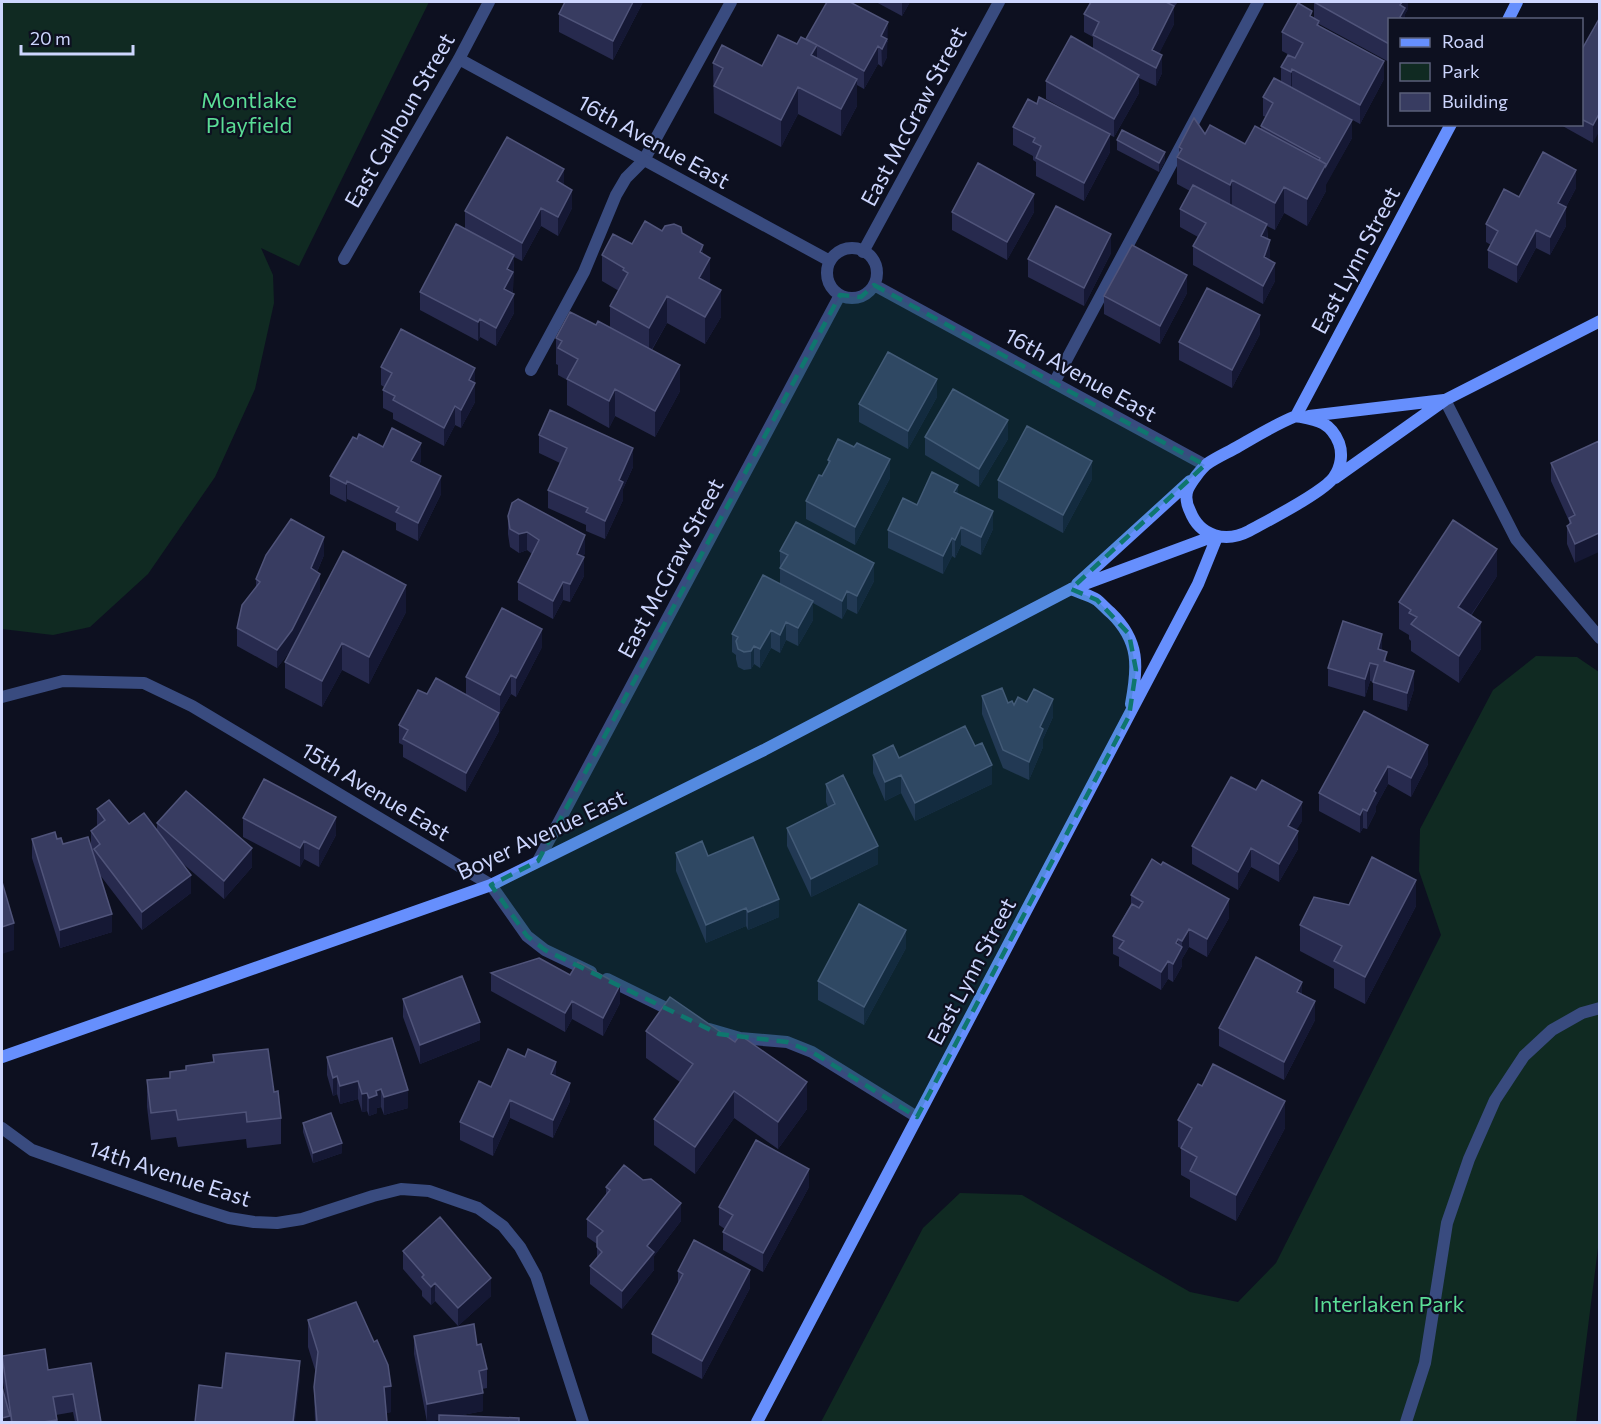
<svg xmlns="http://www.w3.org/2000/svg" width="1601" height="1424" viewBox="0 0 1601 1424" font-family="Commissioner,sans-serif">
<rect width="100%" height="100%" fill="#0d1020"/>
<path fill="#102a22" d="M2 2H429L299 266 261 248 273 275 274 303 255 389 215 477 148 574 90 627 53 635 2 629Z
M1536 656 1577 657 1599 672 1600 1232 1576 1422H821L923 1228 960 1193 1022 1195 1190 1292 1238 1302 1276 1263 1441 935 1419 871 1420 829 1493 690Z"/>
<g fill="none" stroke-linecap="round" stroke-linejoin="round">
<path stroke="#394b7f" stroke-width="12" d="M531 370 584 272 616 195 626 178 644 160 731 2
M1054 383 1258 2"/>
<path stroke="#394b7f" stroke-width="12" d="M459 59 830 261
M827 273a25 25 0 1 1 50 0a25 25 0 1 1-50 0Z
M863 252 999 2
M344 259 459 59 489 2
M874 285 1205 465
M1445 400 1516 539 1600 638
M2 697 63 681 144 683 192 706 491 885 527 936 545 950 591 972
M538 861 840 295
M607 979 678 1014
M709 1029 740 1038 787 1042 812 1052 917 1117
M2 1128 32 1150 197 1208 229 1218 254 1222 277 1223 302 1219 373 1196 401 1189 429 1191 478 1208 503 1226 520 1247 536 1276 583 1422
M1406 1422 1425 1363 1447 1223 1469 1159 1495 1100 1524 1056 1552 1030 1582 1013 1600 1008"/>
<path stroke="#668ffd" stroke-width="12" d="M1508 20 1517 2
M1296 416C1316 420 1330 421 1339 443 1343 454 1341 467 1334 477 1324 492 1267 521 1249 531 1226 543 1200 537 1190 511 1187 505 1185 496 1188 489 1191 482 1201 469 1207 464 1217 457 1229 452 1239 446 1258 435 1276 424 1296 416Z
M1296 416 1451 124
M1309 416 1444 400
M1335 478 1445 400 1600 321
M1077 584 1190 481
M1071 589C1079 593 1090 595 1097 600 1102 604 1106 609 1111 613 1140 641 1138 667 1131 704
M2 1057 491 885 764 750 1071 589 1214 536
M757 1422 1198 584 1217 537"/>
</g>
<path fill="#272a4e" d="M565 2H643L613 60 559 32V14Z
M876 2H910L902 16Z
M1091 2H1178L1174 7V24L1159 53 1162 73 1156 86 1139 78V93L1114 137 1110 135V152L1084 201 1036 176V162L1033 160V156L1013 145V127L1037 104 1080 118 1046 99V81L1093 48V37L1084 32V14Z
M1314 2H1408V9L1405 14V20H1389V62L1319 24V26L1384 79 1360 124 1292 87 1352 138 1326 184V191L1307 226 1284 213 1275 230 1267 226 1269 260 1275 281 1263 304 1193 265V246L1198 237 1180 227V209L1190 191 1177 184V157L1179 155V147L1205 134 1245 144 1261 129V126L1266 117 1263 116V97L1281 82V67L1295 58 1282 51V32L1312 18H1314Z
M1599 19 1593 143 1559 124H1581V51Z
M806 40 888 41 887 43V57L882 67 878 64 864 89 857 85V106L841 136 798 114 781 147 714 113 713 63 762 66 797 44Z
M1117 140 1165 161 1159 172 1117 150Z
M564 185 572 208 558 236 541 226 522 261 514 257 513 290 512 293 514 313 496 346 480 337 478 341 420 310V292L465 229V211Z
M1576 188 1566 207V226L1550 255 1536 248 1517 283 1488 268V250L1491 245 1486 242V224L1519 197Z
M952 212H1034L1007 260 952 230Z
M662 231 682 233 703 254 710 284 721 317 705 344 667 323 652 350 680 391 655 437 615 416 609 428 567 405V380L558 375V365L556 364V338L596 325 610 328V306L619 291 602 281V255L632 244Z
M1111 253 1084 306 1028 277V259Z
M1187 293 1160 344 1104 314V296Z
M1260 334 1232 388 1179 360V342Z
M381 367 475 368V402L461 428 455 425 444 446 393 419V413L383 408V390L384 387 381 385Z
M937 397 908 449 859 422V404Z
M539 435 633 467 623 489V500L605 539 586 531V525L548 508V490L560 463 539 453Z
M925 437 1008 439 979 487 925 455Z
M357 439 383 447 421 461 419 465 441 494 418 541 396 530V523L347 499 346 502 330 494V476Z
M1599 441 1575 563 1567 544V526L1569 525V521L1551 481V463Z
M854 447 890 478 855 545 806 519V501L822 476 828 465V460Z
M1092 479 1063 533 998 498V480Z
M958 494 993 529 981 555 961 545 955 558 952 556 943 574 888 548V530L917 505Z
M508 516 585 553 583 557 584 576 570 602 563 600 553 619 518 600V582L532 554 527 550 519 553 510 547 508 534Z
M780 551 874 581 857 614 847 609 842 619 813 603V620L798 646 786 640 780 653 771 648 760 668 754 664 751 669 744 670 738 667 736 659V655L732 652V634L780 585Z
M324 555 317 572 320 592 297 638 406 612 369 684 342 670 322 707 285 688V662L291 650 277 668 237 646V628L256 587V579Z
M1497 576 1471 616 1481 649 1459 683 1411 651V641L1409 639V635L1399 629V602Z
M542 647 516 697 511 694 500 713 479 701 499 731 466 792 403 757V745L399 743V725L427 694 466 695V677Z
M1382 650 1387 662 1414 689 1407 711 1373 700V682L1370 681 1365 697 1328 686V668Z
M982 696 1014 705 1027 702 1053 717 1043 739V747L1029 780 1003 768 982 714Z
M1364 711 1428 764 1411 797 1388 784 1376 806V811L1367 829 1363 828 1360 833 1319 811V793Z
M975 746 992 784 915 821 901 793 885 801 873 773V755L899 758Z
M826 784 878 864 811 897 787 846V828L828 807 826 802Z
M97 809 129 824 157 831V823L252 867 224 899 181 862 191 893 142 930 100 875 112 932 60 948 32 858V839L63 844 91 846V831L97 826Z
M243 818 336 835 319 867 304 859 300 867 243 837Z
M1302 821 1296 830 1298 849 1279 882 1251 867 1238 890 1192 864V846Z
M676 853 708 856 779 917 748 930 746 926 706 943 676 871Z
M1131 895 1229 918 1207 957 1189 947 1182 959V966L1173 982 1168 979 1161 990 1119 966V957L1113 954V936L1131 904Z
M1349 905 1416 906 1365 1004 1334 988V969L1300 951V925Z
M906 948 864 1025 818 1000V981Z
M491 973 620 1003 603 1036 572 1019 565 1032 491 991Z
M1302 995 1315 1020 1284 1080 1219 1046V1028Z
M403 999 480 1040 420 1064 403 1017Z
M646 1031 807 1109 778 1149 734 1118 695 1174 654 1145V1119L680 1082 646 1058Z
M392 1038 408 1108 384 1115 381 1107 377 1108V1113L369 1116 367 1111 362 1112 358 1099 340 1104 337 1094 333 1096 327 1075V1057Z
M213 1055 274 1092 281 1118V1144L247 1148 246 1139 178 1147 176 1137 151 1140 147 1107V1080L170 1078V1072L186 1070 213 1062Z
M556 1076 570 1101 553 1138 510 1118 493 1156 460 1140V1122L491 1087Z
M1178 1120 1285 1128 1236 1221 1190 1197V1180L1181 1175V1148L1178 1147Z
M303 1123 342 1153 313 1163 303 1132Z
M606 1187 681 1221 654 1256V1270L622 1309 590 1284V1266L597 1258V1244L587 1237V1219L606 1195Z
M809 1187 763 1272 723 1250V1232L725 1229 719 1225V1207Z
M403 1251 491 1296 458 1326 435 1301 431 1305 422 1296V1291L403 1269Z
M678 1271 750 1288 702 1379 652 1353V1334L678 1284Z
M308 1320 391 1412 386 1413 387 1422H315L314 1387 316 1373 308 1347Z
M414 1336 477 1345 487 1369V1388L482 1389 483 1411 427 1422 414 1354Z
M2 1356 48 1370 91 1363 101 1422H75L73 1412 56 1415 57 1422H2L6 1401 2 1376Z"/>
<path fill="#151834" d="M633 2H643L613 60V41Z
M902 2H910L902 16Z
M1402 2H1408V9L1405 14V20H1400V5Z
M1174 6V24L1153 66 1152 50Z
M888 22 887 57 882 67 881 36Z
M817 45V72L811 55Z
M878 46V64L864 89V71Z
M1162 55V73L1156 86V68Z
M1384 61V79L1360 124V105Z
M1292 69V87L1291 90V72Z
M1139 75V93L1114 137V119Z
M857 79V106L841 136V109Z
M798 87V114L781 147V120Z
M1599 114V132L1593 143V125Z
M1352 120V138L1326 185V166Z
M1110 134V152L1084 201V183Z
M1165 152V161L1159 172V163Z
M1326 164V191L1307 226V199Z
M564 169V187L557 181Z
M1576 170V188L1558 222V203Z
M1232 180V207L1230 212V185Z
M1284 187V213L1275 230V203Z
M572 190V208L558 236V217Z
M1034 194V212L1007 260V242Z
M1566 207V226L1550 255V237Z
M541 208V226L522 261V243Z
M1267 224V243L1261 236Z
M1536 230V248L1517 283V265Z
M1111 234V253L1084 306V288Z
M1270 240V258L1264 275V257Z
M703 245V271L710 258V284L699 305 700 252Z
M514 255 513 290 504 308V289L507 269Z
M1275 263V281L1263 304V286Z
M1187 275V293L1160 344V326Z
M721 290V317L705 344V317Z
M514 294V313L496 346V328Z
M667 296V323L649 354V328Z
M1260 315V334L1232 388V370Z
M480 319V337L478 341V322Z
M680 365V391L655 437V411Z
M475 368V402L461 428V410L469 380Z
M937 379V397L908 449V431Z
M615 389V416L609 428V401Z
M455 406V425L444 446V428Z
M1008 420V439L979 487V469Z
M421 443V461L411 479V461Z
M633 448V467L623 489V500L605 539V521L619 480Z
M890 459V478L855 545V527Z
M1092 461V479L1063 533V515Z
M441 476V494L418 541V523Z
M347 481V499L346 502V484Z
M958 485V503L954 492Z
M993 511V529L981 555V537Z
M961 527V545L955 558V540Z
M527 532V550L519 553V534Z
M1599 533V552L1575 563V544Z
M585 535V553L579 567 584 557V576L570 602V584L577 554Z
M324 537V555L311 586V568Z
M952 538V556L943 574V556Z
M1497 549V576L1458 634V607Z
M874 563V581L857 614V596Z
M320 574V592L292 649 277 668V650Z
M563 582V600L553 619V601Z
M406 585V612L369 684V657Z
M847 591V609L842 619V601Z
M813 601V620L798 646V628Z
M786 622V640L780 653V635Z
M1481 622V649L1459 683V656Z
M542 629V647L516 697V678Z
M771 630V648L760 668V649Z
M1382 634V652L1378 649Z
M342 643V670L322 707V681Z
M754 646V664L751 669V651Z
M1370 663V681L1365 697V679Z
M1414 671V689L1407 711V693Z
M511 675V694L500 713V695Z
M1053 699V717L1043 739V747L1029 780V762L1040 727Z
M499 713V731L466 792V773Z
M1428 745V764L1411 797V778Z
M992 765V784L915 821V803Z
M1388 766V784L1376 806V811L1367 829V811L1374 791Z
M901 775V793L885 801V782Z
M1302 802V821L1288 844V826Z
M1363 809V828L1360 833V815Z
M336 817V835L319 867V849Z
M1298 831V849L1279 882V864Z
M304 841V859L300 867V848Z
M878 846V864L811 897V879Z
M252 848V867L224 899V881Z
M1251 848V867L1238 890V872Z
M191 875V893L142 930V912Z
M1416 880V906L1365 1004V977Z
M779 899V917L748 930V912Z
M1229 899V918L1207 957V939Z
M746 908V926L706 943V925Z
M112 914V932L60 948V930Z
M14 923V950L2 954V927Z
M1189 929V947L1182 959V966L1173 982V964L1176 943 1178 939V954L1182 948V941Z
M906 930V948L864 1025V1007Z
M1168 961V979L1161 990V972Z
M1302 982V1000L1297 992Z
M620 985V1003L603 1036V1018Z
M572 1001V1019L565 1032V1013Z
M1315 1001V1020L1284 1080V1062Z
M480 1022V1040L420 1064V1045Z
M556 1062V1081L551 1074Z
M337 1076V1094L333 1096V1078Z
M358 1081V1099L340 1104V1086Z
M807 1082V1109L778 1149V1122Z
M570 1083V1101L553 1138V1120Z
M381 1089V1107L377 1108V1113L369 1116V1098L376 1091Z
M408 1090V1108L384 1115V1097Z
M734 1091V1118L695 1174V1147Z
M367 1093V1111L362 1112V1094Z
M510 1100V1118L493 1156V1137Z
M1285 1101V1128L1236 1221V1195Z
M342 1143V1153L313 1163V1153Z
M809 1169V1187L763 1272V1253Z
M681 1203V1221L654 1256V1270L622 1309V1291L647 1246Z
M750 1270V1288L702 1379V1361Z
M491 1278V1296L458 1326V1308Z
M435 1283V1301L431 1305V1287Z
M300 1361V1379L295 1422H293Z
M391 1386V1412L384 1414V1387Z
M483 1393V1411L427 1422V1404Z
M10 1416V1422H2V1418Z"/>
<path fill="#383c61" stroke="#50547a" stroke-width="1.5" d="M565 2H633L613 41 559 14Z
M827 2H850L888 22 881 36 887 39 882 49 878 46 864 71 806 39Z
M1091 2H1166L1174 6 1152 50 1162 55 1156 68 1093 35 1099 22 1084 14Z
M1314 2H1402L1400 5 1405 8 1400 17 1404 20H1389V44Z
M1298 3 1312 11 1310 16 1319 21 1317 25 1384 61 1360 105 1292 69 1291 72 1281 67 1288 55 1295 58 1303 43 1282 32Z
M1599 19V114L1593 125 1581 119V51Z
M778 35 797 44 801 37 817 45 811 55 857 79 841 109 798 87 781 120 714 86 723 68 713 63 722 45 762 66Z
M1071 36 1139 75 1114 119 1046 81Z
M1274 78 1352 120 1326 166V164L1319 160 1320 158 1261 126 1273 103 1263 97Z
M1039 97 1110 134 1084 183 1036 158 1041 146 1033 142 1035 138 1013 127 1028 99 1037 104Z
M1194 118 1205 134 1210 125 1245 144 1255 126 1326 164 1307 199 1284 187 1275 203 1232 180 1230 185 1177 157 1182 149 1179 147Z
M1122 130 1165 152 1159 163 1117 140Z
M507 137 564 169 557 181 572 190 558 217 541 208 522 243 465 211Z
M1543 152 1576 170 1558 203 1566 207 1550 237 1536 230 1517 265 1488 250 1498 231 1486 224 1504 189 1519 197Z
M978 163 1034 194 1007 242 952 212Z
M1193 185 1267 224 1261 236 1270 240 1264 257 1275 263 1263 286 1193 246 1206 223 1180 209Z
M1056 206 1111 234 1084 288 1028 259Z
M645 221 662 231 665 226 674 224 681 227 682 233 703 245 700 252 710 258 699 278 721 290 705 317 667 296 649 328 610 306 628 273 623 270 624 268 602 255 613 234 632 244Z
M456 224 514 255 507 269 513 272 504 289 514 294 496 328 480 319 478 322 420 292Z
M1132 245 1187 275 1160 326 1104 296Z
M1207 288 1260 315 1232 370 1179 342Z
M570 312 596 325 598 321 680 365 655 411 615 389 609 401 567 379 578 359 558 348 562 341 556 338Z
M401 329 475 368 469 380 475 383 461 410 455 406 444 428 393 400 395 396 383 390 392 373 381 367Z
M888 352 937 379 908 431 859 404Z
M953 389 1008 420 979 469 925 437Z
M550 410 633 448 619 480 623 482 605 521 586 512 588 508 548 490 567 448 539 435Z
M1027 426 1092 461 1063 515 998 480Z
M392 428 421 443 411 461 441 476 418 523 396 512 399 507 347 481 346 484 330 476 353 437 357 439 359 434 383 447Z
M838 439 854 447 857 443 890 459 855 527 806 501 819 475 822 476 830 461 828 460Z
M1599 441V533L1575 544 1567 526 1571 523 1569 518 1575 515 1551 463Z
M932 472 958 485 954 492 993 511 981 537 961 527 955 540 952 538 943 556 888 530 903 498 917 505Z
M518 499 585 535 577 554 584 557 570 584 563 582 553 601 518 582 539 540 527 532 519 534 510 529 508 516 512 503Z
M291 519 324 537 311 568 320 574 292 630 277 650 237 628 242 605 260 582 256 579 266 555Z
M1453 520 1497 549 1458 607 1481 622 1459 656 1411 624 1417 617 1409 613 1411 610 1399 602Z
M796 522 874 563 857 596 847 591 842 601 780 568 788 555 780 551Z
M343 551 406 585 369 657 342 643 322 681 285 662Z
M763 575 813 601 798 628 786 622 780 635 771 630 760 649 754 646 751 651 744 652 738 649 736 641 738 637 732 634Z
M502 608 542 629 516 678 511 675 500 695 466 677Z
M1343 621 1382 634 1378 649 1387 652 1384 661 1414 671 1407 693 1373 682 1378 665 1370 663 1365 679 1328 668Z
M436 678 499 713 466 773 403 739 408 730 399 725 418 690 427 694Z
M1002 688 1008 703 1012 701 1014 705 1018 697 1027 702 1034 689 1053 699 1040 727 1043 729 1029 762 1003 750 982 696Z
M1364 711 1428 745 1411 778 1388 766 1374 791 1376 793 1367 811 1363 809 1360 815 1319 793Z
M965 726 975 746 982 743 992 765 915 803 901 775 885 782 873 755 893 745 899 758Z
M843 775 878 846 811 879 787 828 835 804 826 784Z
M1231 777 1256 790 1262 780 1302 802 1288 826 1298 831 1279 864 1251 848 1238 872 1192 846Z
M264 779 336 817 319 849 304 841 300 848 243 818Z
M186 791 252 848 224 881 157 823Z
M109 800 129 824 144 813 191 875 142 912 94 849 100 844 91 831 105 820 97 809Z
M55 832 57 839 61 838 63 844 88 837 112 914 60 930 32 839Z
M753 837 779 899 748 912 746 908 706 925 676 853 702 841 708 856Z
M1372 857 1416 880 1365 977 1334 961 1342 946 1300 925 1314 897 1349 905Z
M1152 859 1161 865 1163 862 1229 899 1207 939 1189 929 1182 941 1178 939 1176 943 1182 947 1173 964 1168 961 1161 972 1119 948 1124 941 1113 936 1132 904 1139 908 1143 902 1131 895Z
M2 882 14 923 2 927Z
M859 904 906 930 864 1007 818 981Z
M1256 957 1302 982 1297 992 1315 1001 1284 1062 1219 1028Z
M539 958 570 975 578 962 620 985 603 1018 572 1001 565 1013 491 973Z
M462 976 480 1022 420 1045 403 999Z
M670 997 735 1042 740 1035 807 1082 778 1122 734 1091 695 1147 654 1119 693 1064 646 1031Z
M392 1038 408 1090 384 1097 381 1089 376 1091 377 1095 369 1098 367 1093 362 1094 358 1081 340 1086 337 1076 333 1078 327 1057Z
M268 1049 274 1092 278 1091 281 1118 247 1122 246 1112 178 1120 176 1110 151 1113 147 1080 170 1078V1072L186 1070V1066L214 1062 213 1055Z
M508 1049 525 1057 528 1049 556 1062 551 1074 570 1083 553 1120 510 1100 493 1137 460 1122 479 1081 491 1087Z
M1213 1064 1285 1101 1236 1195 1190 1171 1197 1157 1181 1148 1192 1128 1178 1120 1198 1084 1202 1086Z
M331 1113 342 1143 313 1153 303 1123Z
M756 1140 809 1169 763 1253 723 1232 733 1215 719 1207Z
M624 1165 643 1180 651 1179 681 1203 647 1246 654 1252 622 1291 590 1266 602 1252 597 1247V1237L603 1231 587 1219 610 1190 606 1187Z
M440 1217 491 1278 458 1308 435 1283 431 1287 422 1277 424 1275 403 1251Z
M694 1240 750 1270 702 1361 652 1334 683 1274 678 1271Z
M356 1302 374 1342 377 1340 388 1365 391 1386 384 1387 387 1422H317L314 1387 318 1352 308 1320Z
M474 1324 477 1345 481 1344 487 1369 479 1371 483 1393 427 1404 414 1336Z
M45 1349 48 1370 91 1363 101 1422H78L73 1394 53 1397 57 1420 43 1422H12L2 1356Z
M226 1353 300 1361 293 1422H195L199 1385 222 1388Z
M2 1387 10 1416 2 1418Z
M439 1415 519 1418V1422H439Z"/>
<path fill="#0f766e" fill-opacity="0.2" stroke="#0f766e" stroke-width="4.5" stroke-dasharray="12 8" stroke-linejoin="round" d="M874 285 1205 465 1071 589 1097 600 1129 634 1136 670 1129 716 917 1117 812 1052 787 1042 719 1034 545 950 527 936 491 885 538 861 840 295 861 297Z"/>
<g text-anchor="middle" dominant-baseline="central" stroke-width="4.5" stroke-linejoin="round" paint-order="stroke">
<g font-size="22" fill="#5bdd96" stroke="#0d1020">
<text x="249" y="99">Montlake<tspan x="249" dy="25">Playfield</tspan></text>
<text x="1389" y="1303">Interlaken Park</text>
</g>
<g font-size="22" fill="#cdd6fe" stroke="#0d1020">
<text transform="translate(913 116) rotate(-62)">East McGraw Street</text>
<text transform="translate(399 120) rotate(-60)">East Calhoun Street</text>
<text transform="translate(654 141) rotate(29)">16th Avenue East</text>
<text transform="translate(1355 260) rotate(-62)">East Lynn Street</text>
<text transform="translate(1081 374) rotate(29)">16th Avenue East</text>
<text transform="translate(670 568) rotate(-62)">East McGraw Street</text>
<text transform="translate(376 791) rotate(31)">15th Avenue East</text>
<text transform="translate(541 834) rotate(-25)">Boyer Avenue East</text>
<text transform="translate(971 971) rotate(-62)">East Lynn Street</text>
<text transform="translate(170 1173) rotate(18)">14th Avenue East</text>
</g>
</g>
<rect width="1601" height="1424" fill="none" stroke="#cdd6fe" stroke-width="6"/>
<rect x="1388" y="18" width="195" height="108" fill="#0d1020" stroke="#5a5f79" stroke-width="1.5"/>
<rect x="1400" y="38" width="30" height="9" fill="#668ffd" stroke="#5a5f79" stroke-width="1.5"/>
<text x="1442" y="48" font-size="18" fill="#cdd6fe">Road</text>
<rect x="1400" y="63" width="30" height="18" fill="#102a22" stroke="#5a5f79" stroke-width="1.5"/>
<text x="1442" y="78" font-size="18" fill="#cdd6fe">Park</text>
<rect x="1400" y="93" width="30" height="18" fill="#383c61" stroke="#5a5f79" stroke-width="1.5"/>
<text x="1442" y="108" font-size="18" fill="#cdd6fe">Building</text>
<path d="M21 45v9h112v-9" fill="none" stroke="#cdd6fe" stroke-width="3"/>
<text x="30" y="45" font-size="18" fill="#cdd6fe" stroke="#0d1020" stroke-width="4.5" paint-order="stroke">20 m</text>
</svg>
